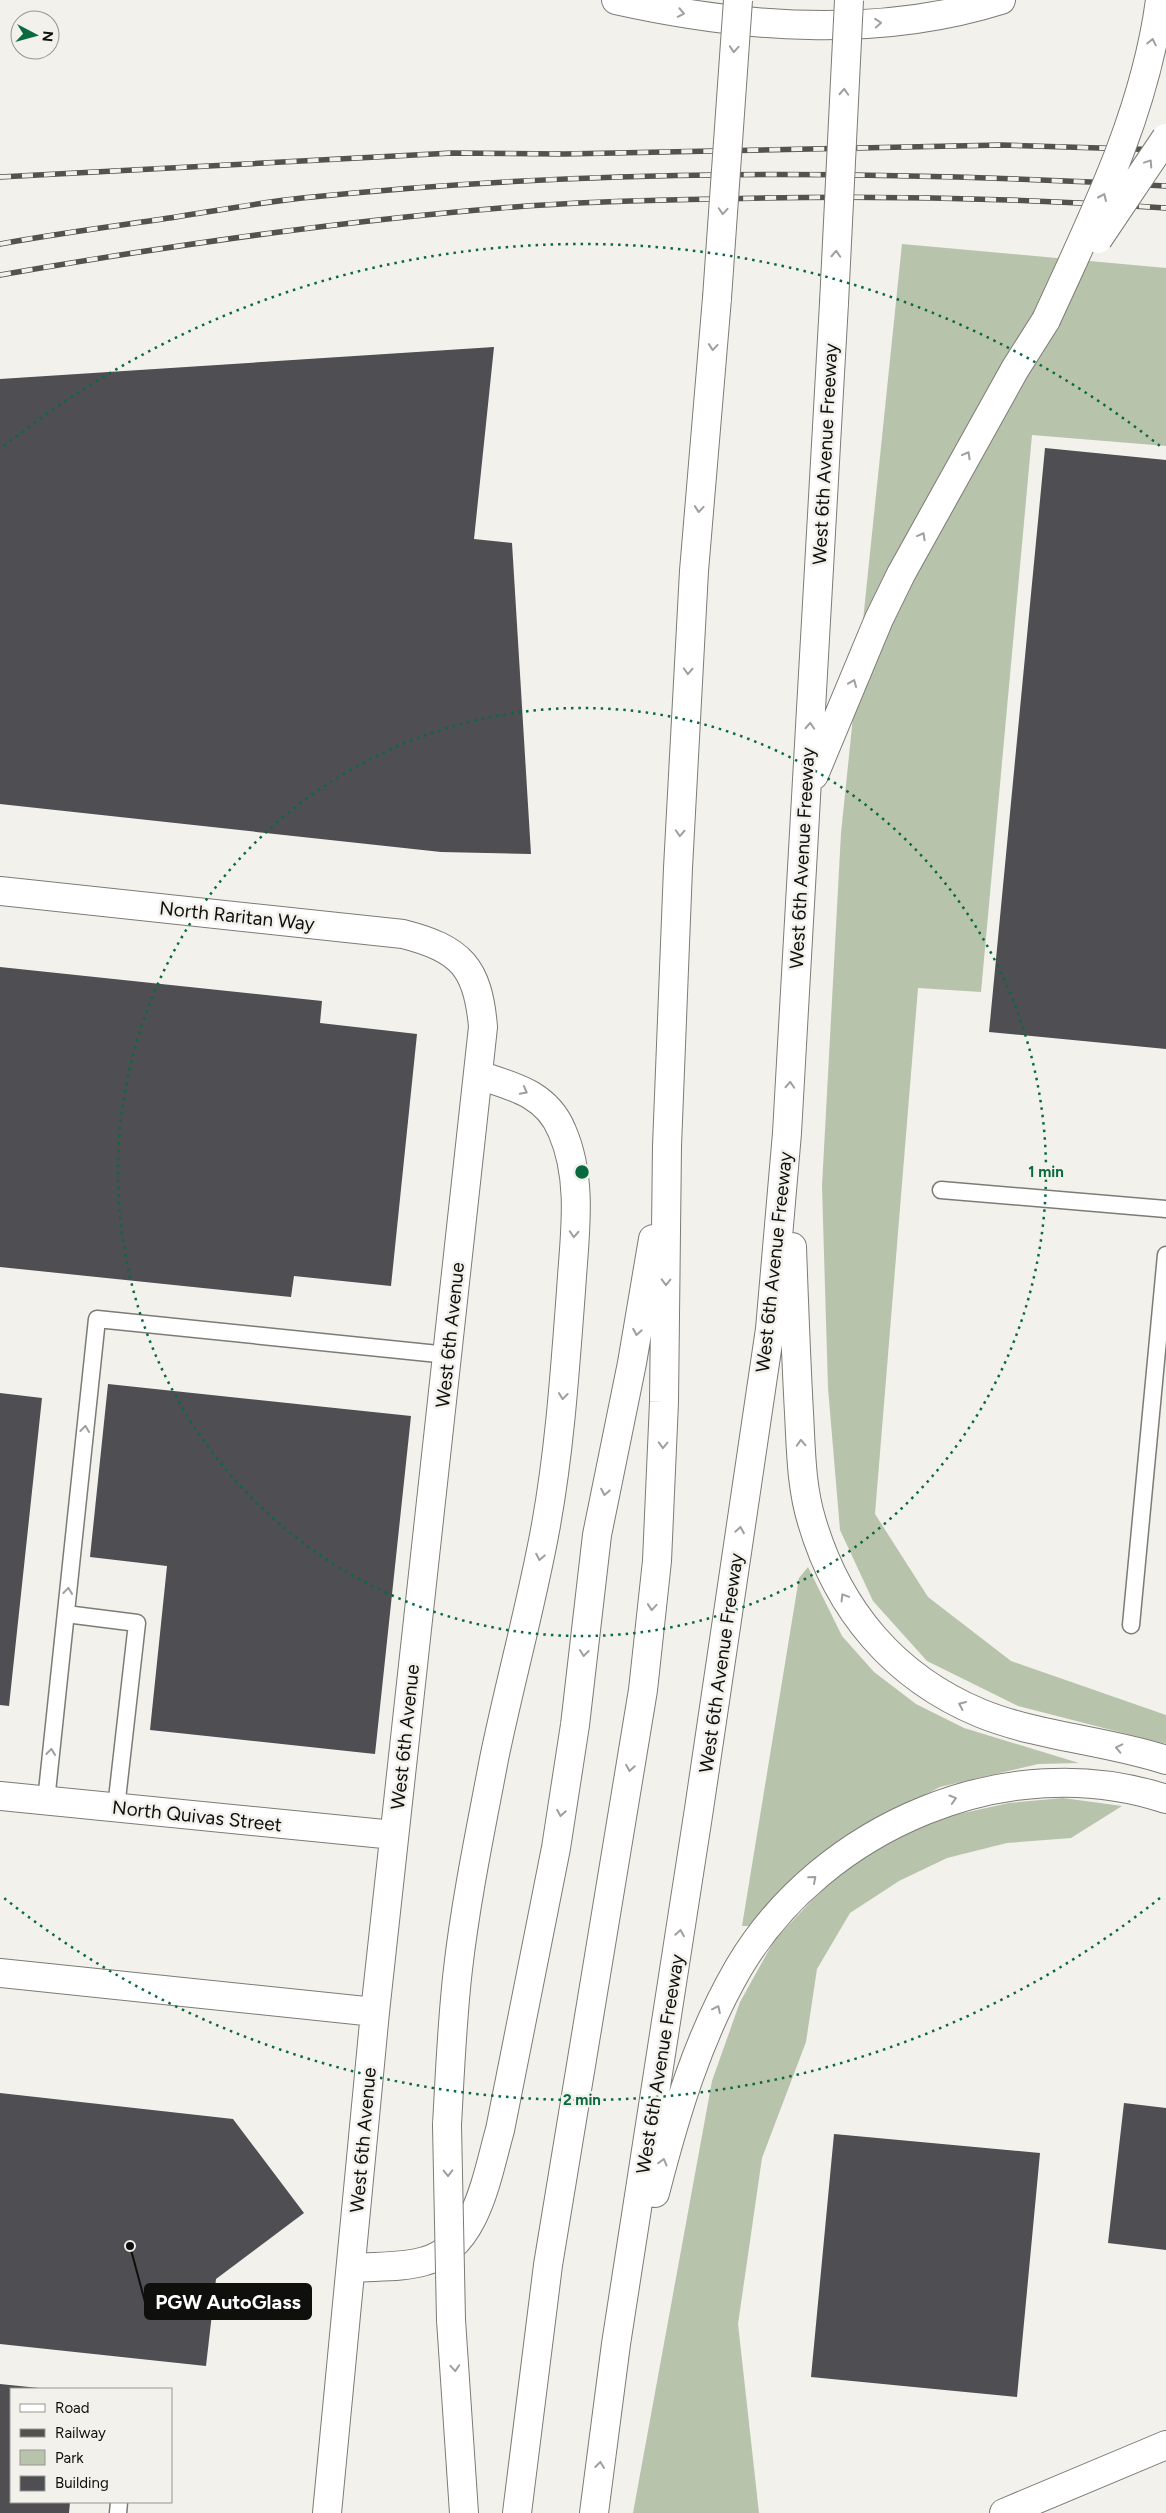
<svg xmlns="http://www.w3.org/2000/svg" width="1166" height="2513" viewBox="0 0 1166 2513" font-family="Figtree,sans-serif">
<rect width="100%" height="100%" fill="#f2f1eb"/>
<path fill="#b8c3ab" d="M902 244 1166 268V446L1032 435 981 992 918 988 875 1514 928 1597 1011 1661 1166 1715V1744L1018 1706 927 1661 873 1601 840 1530 828 1388 822 1186 841 833Z
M808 1567 842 1636 874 1672 916 1704 964 1728 1079 1763 1038 1764 940 1787 875 1821 817 1857 777 1895 752 1926H742L799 1578Z
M1063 1798 1122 1806 1071 1838 1007 1843 947 1858 899 1881 850 1913 817 1969 806 2042 762 2158 738 2324 759 2513H633L712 2081 740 2002 775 1939 828 1884 886 1842 945 1817 1009 1803Z"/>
<path fill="#4e4e53" d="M494 347 474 539 512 543 531 854 441 852 0 804V379Z
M1045 448 1166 460V1049L989 1032Z
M0 967 322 1001 320 1023 417 1034 391 1286 294 1276 291 1297 0 1267Z
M108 1384 411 1416 375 1754 150 1730 167 1566 90 1557Z
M0 1393 42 1398 9 1706 0 1705Z
M0 2093 233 2119 304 2213 216 2279 206 2366 0 2344Z
M1124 2103 1166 2108V2250L1108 2243Z
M834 2134 1040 2153 1017 2397 811 2377Z
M0 2384 39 2388 11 2389V2502H70L69 2513H0Z"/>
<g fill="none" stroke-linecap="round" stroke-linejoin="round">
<defs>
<path id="service" d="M941 1190 1166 1209
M66 1614 137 1623 116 1808
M1131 1625 1166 1255
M46 1801 97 1319 448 1355
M118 2513 119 2502"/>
<path id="tertiary" d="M0 891 403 934C461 949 478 967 483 1027L375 2012 327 2513
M0 1796 394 1835
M0 1973 375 2012
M1004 2513 1166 2445"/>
<path id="motorway" d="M616 0C742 28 877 39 1001 0
M814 775 879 619 901 574 1015 369 1046 320
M792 1247C794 1303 796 1358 799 1413 801 1449 801 1487 812 1522 838 1610 894 1677 980 1713 1039 1737 1105 1740 1166 1760
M447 2125C450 2072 452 2020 458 1969 466 1899 481 1828 494 1759 510 1681 532 1603 546 1525 560 1447 565 1369 571 1291 574 1239 584 1181 562 1131 547 1094 513 1086 478 1075
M655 2193C675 2115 698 2037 739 1967 822 1827 1008 1746 1166 1799
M352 2268C376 2266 402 2268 425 2261 477 2247 487 2175 500 2130L556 1848 575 1725 597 1535 632 1363 653 1239
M451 2320 464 2513
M517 2513 548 2265 643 1690 657 1561 664 1402 667 1146 678 868 694 571 717 298
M594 2513 616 2344 699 1809 770 1329 787 1133 834 303"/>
</defs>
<use href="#service" stroke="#7c7b75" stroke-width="19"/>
<use href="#tertiary" stroke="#7c7b75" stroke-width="30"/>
<use href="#motorway" stroke="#7c7b75" stroke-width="30"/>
<use href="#service" stroke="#fff" stroke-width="16"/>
<use href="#tertiary" stroke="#fff" stroke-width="28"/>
<use href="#motorway" stroke="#fff" stroke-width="28"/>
<defs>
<path id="rail" d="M0 177 452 153 564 154 1002 145 1166 150
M0 244C54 234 108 227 163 219 209 212 256 203 302 198 589 168 879 170 1166 186
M0 275C166 246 333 222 501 208 574 202 647 200 719 199 868 195 1017 198 1166 208"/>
</defs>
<use href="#rail" stroke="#53524f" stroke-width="5.5"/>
<use href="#rail" stroke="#f2f1eb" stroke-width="4" stroke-dasharray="11" stroke-linecap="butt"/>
<defs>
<path id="motorway-bridge" d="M1098 239 1166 138
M717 298 738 0
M834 303 849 0
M1046 320C1093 217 1145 114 1160 0
M447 2125 451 2320"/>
</defs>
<use href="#motorway-bridge" stroke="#7c7b75" stroke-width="30" stroke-linecap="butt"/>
<use href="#motorway-bridge" stroke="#fff" stroke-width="28"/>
</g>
<defs><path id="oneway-chevron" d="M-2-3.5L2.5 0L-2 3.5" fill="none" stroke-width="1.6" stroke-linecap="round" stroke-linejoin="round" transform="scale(1.25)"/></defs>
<g stroke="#9f9f9e">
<use href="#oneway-chevron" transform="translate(681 13) rotate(11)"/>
<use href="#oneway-chevron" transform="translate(878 23) rotate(-4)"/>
<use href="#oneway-chevron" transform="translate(1152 42) rotate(-78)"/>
<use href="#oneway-chevron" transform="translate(734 49) rotate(94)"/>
<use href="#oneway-chevron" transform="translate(844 92) rotate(-87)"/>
<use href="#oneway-chevron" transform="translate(1149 163) rotate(-56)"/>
<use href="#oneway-chevron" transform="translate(1103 197) rotate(-66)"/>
<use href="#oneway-chevron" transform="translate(723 211) rotate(94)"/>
<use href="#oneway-chevron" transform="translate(836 254) rotate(-87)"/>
<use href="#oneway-chevron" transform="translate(713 347) rotate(95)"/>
<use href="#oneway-chevron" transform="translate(967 455) rotate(-61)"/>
<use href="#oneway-chevron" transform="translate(699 509) rotate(95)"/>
<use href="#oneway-chevron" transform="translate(922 536) rotate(-61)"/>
<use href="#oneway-chevron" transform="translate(688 671) rotate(93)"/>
<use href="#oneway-chevron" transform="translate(853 683) rotate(-68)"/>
<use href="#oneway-chevron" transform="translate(810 726) rotate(-87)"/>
<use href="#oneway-chevron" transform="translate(680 833) rotate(93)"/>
<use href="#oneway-chevron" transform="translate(790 1085) rotate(-87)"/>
<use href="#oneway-chevron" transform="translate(524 1091) rotate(28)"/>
<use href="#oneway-chevron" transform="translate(574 1234) rotate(93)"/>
<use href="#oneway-chevron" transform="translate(666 1282) rotate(91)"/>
<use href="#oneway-chevron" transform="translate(637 1332) rotate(100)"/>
<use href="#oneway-chevron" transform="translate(563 1396) rotate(96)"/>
<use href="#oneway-chevron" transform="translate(85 1429) rotate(-84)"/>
<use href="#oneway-chevron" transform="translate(801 1443) rotate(-93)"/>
<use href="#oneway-chevron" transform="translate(663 1445) rotate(92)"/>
<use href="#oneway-chevron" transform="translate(605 1492) rotate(101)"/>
<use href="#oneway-chevron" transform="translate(740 1530) rotate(-81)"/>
<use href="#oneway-chevron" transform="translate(540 1557) rotate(101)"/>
<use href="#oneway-chevron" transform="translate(68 1591) rotate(-84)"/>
<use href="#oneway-chevron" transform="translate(844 1597) rotate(-121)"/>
<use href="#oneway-chevron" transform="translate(652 1607) rotate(95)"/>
<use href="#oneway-chevron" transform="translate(584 1653) rotate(97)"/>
<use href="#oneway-chevron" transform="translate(962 1705) rotate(-156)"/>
<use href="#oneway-chevron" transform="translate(1119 1748) rotate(-167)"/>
<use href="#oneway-chevron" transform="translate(51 1752) rotate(-84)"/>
<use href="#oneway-chevron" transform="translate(630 1768) rotate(99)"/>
<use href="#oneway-chevron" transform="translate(953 1799) rotate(-16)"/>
<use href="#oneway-chevron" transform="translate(561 1813) rotate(99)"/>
<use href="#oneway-chevron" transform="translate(813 1879) rotate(-41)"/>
<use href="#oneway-chevron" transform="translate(680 1933) rotate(-81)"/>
<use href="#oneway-chevron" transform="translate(717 2009) rotate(-64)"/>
<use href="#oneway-chevron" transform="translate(663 2162) rotate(-75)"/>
<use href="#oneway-chevron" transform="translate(448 2173) rotate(89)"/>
<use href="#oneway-chevron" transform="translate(455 2368) rotate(86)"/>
<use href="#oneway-chevron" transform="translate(600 2465) rotate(-83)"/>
</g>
<g fill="none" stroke="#086a3e" stroke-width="2.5" stroke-dasharray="2.5 5">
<circle cx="582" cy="1172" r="464"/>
<path d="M1160 1898A928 928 0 0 1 4 1898M4 446A928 928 0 0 1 1160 446"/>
</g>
<g text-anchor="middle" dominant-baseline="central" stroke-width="5" stroke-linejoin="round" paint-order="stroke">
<g font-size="19" fill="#0f0f0c" stroke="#f2f1eb">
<text transform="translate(825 454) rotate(-87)">West 6th Avenue Freeway</text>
<text transform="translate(802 858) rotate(-87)">West 6th Avenue Freeway</text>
<text transform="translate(237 916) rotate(6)">North Raritan Way</text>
<text transform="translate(774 1262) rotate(-84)">West 6th Avenue Freeway</text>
<text transform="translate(450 1335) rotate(-84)">West 6th Avenue</text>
<text transform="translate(721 1663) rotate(-82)">West 6th Avenue Freeway</text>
<text transform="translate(405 1737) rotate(-84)">West 6th Avenue</text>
<text transform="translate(197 1816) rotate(6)">North Quivas Street</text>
<text transform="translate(660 2064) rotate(-81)">West 6th Avenue Freeway</text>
<text transform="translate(363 2140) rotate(-85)">West 6th Avenue</text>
</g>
</g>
<circle cx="582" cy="1172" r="8" fill="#086a3e" stroke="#f2f1eb" stroke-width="2.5"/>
<g font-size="15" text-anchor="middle" font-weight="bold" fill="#086a3e" stroke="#f2f1eb" stroke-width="5" stroke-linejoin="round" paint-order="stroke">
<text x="1046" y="1177">1 min</text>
<text x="582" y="2105">2 min</text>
</g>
<path fill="none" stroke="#0f0f0c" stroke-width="2" d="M130 2246L145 2302"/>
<circle fill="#0f0f0c" stroke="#f2f1eb" stroke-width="2" cx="130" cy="2246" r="5"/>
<rect fill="#0f0f0c" stroke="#0f0f0c" stroke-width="2" x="145" y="2284" width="166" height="35" rx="5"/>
<g font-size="20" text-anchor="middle" font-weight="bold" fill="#fff">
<text x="228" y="2309">PGW AutoGlass</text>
</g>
<rect x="10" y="2388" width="162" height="115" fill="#f2f1eb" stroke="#979792"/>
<rect x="20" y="2404" width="25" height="8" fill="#ffffff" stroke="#979792"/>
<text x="55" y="2413" font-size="15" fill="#0f0f0c">Road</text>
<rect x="20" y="2429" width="25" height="8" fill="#53524f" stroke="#979792"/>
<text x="55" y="2438" font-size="15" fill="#0f0f0c">Railway</text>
<rect x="20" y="2450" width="25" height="15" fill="#b8c3ab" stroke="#979792"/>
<text x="55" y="2463" font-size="15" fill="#0f0f0c">Park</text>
<rect x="20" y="2476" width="25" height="15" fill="#4e4e53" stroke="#979792"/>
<text x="55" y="2488" font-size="15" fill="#0f0f0c">Building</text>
<g transform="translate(35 35) rotate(96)"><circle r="24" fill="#f2f1eb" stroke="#979792"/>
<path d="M0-4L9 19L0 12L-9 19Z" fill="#086a3e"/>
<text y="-8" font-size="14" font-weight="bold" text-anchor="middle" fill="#0f0f0c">N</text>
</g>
</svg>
